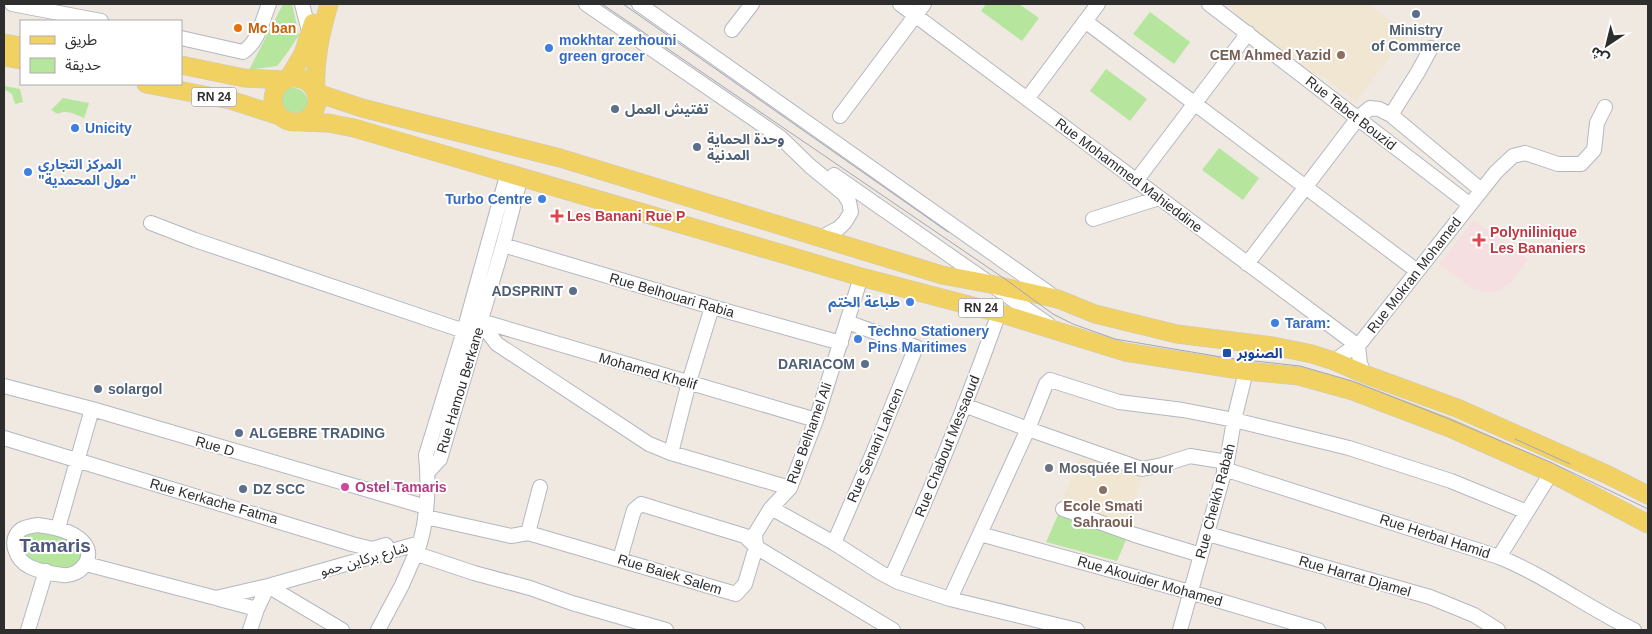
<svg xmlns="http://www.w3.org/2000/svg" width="1652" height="634" viewBox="0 0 1652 634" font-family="Arial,'Noto Sans Arabic',sans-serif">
<rect width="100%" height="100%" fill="#efe9e1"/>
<path fill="#f0e6d1" d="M1225 4H1368L1408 33 1356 101 1319 74 1312 75 1299 65 1297 59 1285 50H1277L1238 20 1234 10Z
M1081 457 1142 476 1128 523 1061 503Z"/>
<path fill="#f5dfe0" d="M1474 220 1528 260 1510 284 1497 292H1486L1473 289 1439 264Z"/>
<path fill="#b6e59e" d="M283 4H292L299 35 287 53 277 66 249 70Z
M986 4H1019L1039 18 1022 41 981 11Z
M1150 12 1190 42 1174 64 1133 34Z
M1106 69 1147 99 1130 121 1090 91Z
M4 86 20 89 23 102 15 104 12 94 4 89Z
M278 103a15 15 0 1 1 30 0a15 15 0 1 1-30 0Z
M63 98 89 103 84 118C76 115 66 109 58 114L51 110Z
M1219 148 1259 178 1243 200 1202 170Z
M1058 515 1128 535 1117 561 1046 542Z
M31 530C49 534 74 535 83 553L80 563 74 569 49 568 27 560 21 549V540Z"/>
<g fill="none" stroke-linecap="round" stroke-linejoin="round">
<defs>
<path id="minor" d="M12 4 101 21
M302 4 310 35
M586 4 780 137 810 166 844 194 849 202 851 212 845 222 839 228 820 238
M639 4 1053 296
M900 4 1358 346
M1209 4 1469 204
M1085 21 1417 271
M732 30 752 4
M181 38 243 52C259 41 262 21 269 4
M1027 99 1098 4
M1391 115 1418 72 1431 48
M840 116 924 4
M834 175 1048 324
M1136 181 1248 33
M1093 219 1159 198
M151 223 195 240 464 331 477 333
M503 245 712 307 841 343
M1247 264 1358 118 1370 108 1379 109 1391 115 1481 190
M481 321 816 420
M480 322 497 344 649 444 671 453 790 488
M1358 346 1360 363 1364 374
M1334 361 1348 351 1358 346 1496 172 1513 156 1525 153 1558 164H1581L1594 150 1597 123 1605 107
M4 386 92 409 426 507
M964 405 1028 429 1142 469 1162 465 1190 456 1227 462
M4 438 352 544 372 549 386 545
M671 453 689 382 712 307
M1224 469 1499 557C1546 576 1588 608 1634 630
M427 473 440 459 503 245 521 176
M771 508 834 543 881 573 898 582 950 599 1077 630
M1063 509 1135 535 1201 555
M426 517 511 536 528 533 736 594 745 584 756 547 893 630
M37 525C53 527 71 530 83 542 97 557 80 577 63 575 53 574 39 571 30 567 16 560 7 539 22 529 26 527 32 526 37 525Z
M58 528 92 409
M528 533 540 487
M980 534 1190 592 1318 630
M1208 534 1430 597 1474 615 1498 630
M834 543 873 453 916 347 847 322
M417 554 474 573 530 588 572 603 666 630
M1499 557 1551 473
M620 559 634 510 641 504 745 536 756 547 755 534 771 508 790 488 816 420 861 277
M86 564 216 598 268 586 420 543C428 514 429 485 426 455L464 331 508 172
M891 578C931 491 967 403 999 313
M268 586 342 630
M219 599 257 609
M950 599 1028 429 1046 384 1050 380 1119 402 1183 410 1234 420 1349 448 1451 481 1527 512
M28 630 46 571
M250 630 257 609 268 586
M378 630 402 585 419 546
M1180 630 1227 462 1234 420 1246 371"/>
<path id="major" d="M4 43 21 46
M4 57 21 60
M181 65 244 78 284 80
M273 100a22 22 0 1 1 44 0a22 22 0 1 1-44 0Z
M288 79 303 54 313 23
M146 84 230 100 280 116
M316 91C314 60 321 33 329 4
M317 93 362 108 560 158 942 275 990 284 1058 299 1095 314 1177 334 1273 346 1312 354 1334 361 1364 374 1457 408 1606 474 1648 495
M301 122 328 123 354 128 861 277 999 313 1125 352 1246 371 1299 376 1353 391 1450 428 1551 473 1648 524"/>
</defs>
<use href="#minor" stroke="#b4b7c1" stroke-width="16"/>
<use href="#major" stroke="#c9c9c9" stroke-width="19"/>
<use href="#minor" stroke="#fff" stroke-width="14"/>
<use href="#major" stroke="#f2d163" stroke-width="18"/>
<path stroke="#a3a6b8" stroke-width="1" d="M602 4 1005 279 1053 314 1073 324 1115 339 1227 358 1300 366 1352 381 1449 419 1550 462 1648 509
M623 4 948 232
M1515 439 1570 464"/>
</g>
<g fill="#5c6f8a" stroke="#fff" stroke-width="2">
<circle cx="1416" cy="14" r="5"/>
<circle cx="615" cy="109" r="5"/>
<circle cx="697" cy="147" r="5"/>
<circle cx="573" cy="291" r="5"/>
<circle cx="865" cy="364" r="5"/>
<circle cx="98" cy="389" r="5"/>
<circle cx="239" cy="433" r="5"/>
<circle cx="243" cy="489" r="5"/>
</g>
<circle fill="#e8710a" stroke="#fff" stroke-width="2" cx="238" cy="28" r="5"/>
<g fill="#3f7fe0" stroke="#fff" stroke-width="2">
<circle cx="549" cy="48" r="5"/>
<circle cx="75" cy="128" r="5"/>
<circle cx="28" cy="172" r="5"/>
<circle cx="542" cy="199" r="5"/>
<circle cx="910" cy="302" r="5"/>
<circle cx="1275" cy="323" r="5"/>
<circle cx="858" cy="339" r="5"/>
</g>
<g fill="#8d6e63" stroke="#fff" stroke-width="2">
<circle cx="1341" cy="55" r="5"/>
<circle cx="1103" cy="490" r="5"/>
</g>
<g fill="#e0444e" stroke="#fff" stroke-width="2">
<path d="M554.5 208.5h5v5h5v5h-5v5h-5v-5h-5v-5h5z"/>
<path d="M1476.5 232.5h5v5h5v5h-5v5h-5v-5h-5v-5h5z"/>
</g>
<rect fill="#1a4fb4" stroke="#fff" stroke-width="2" x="1222" y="348" width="10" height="10" rx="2.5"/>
<circle fill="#6b7280" stroke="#fff" stroke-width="2" cx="1049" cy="468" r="5"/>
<circle fill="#d1479c" stroke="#fff" stroke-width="2" cx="345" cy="487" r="5"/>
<g text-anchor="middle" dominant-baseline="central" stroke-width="4" stroke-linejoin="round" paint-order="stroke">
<g fill="#fff" stroke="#6d6d6d" stroke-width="1">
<rect x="191.5" y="87.5" width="45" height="19" rx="4"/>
<rect x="958.5" y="298.5" width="45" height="19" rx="4"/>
</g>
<g font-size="12" font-weight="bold" fill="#2e2e2e">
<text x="214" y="97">RN 24</text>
<text x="981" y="308">RN 24</text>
</g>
<g font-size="14" font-weight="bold" fill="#c56008" stroke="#fff" text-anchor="start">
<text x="248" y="28">Mc ban</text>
</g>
<g font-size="14" font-weight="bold" fill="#4e5e75" stroke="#fff" text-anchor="start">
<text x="1416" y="30" text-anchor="middle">Ministry<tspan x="1416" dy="16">of Commerce</tspan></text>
<text x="625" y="109">تفتيش العمل</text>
<text x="707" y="139">وحدة الحماية<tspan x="707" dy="16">المدنية</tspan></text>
<text x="563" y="291" text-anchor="end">ADSPRINT</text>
<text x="855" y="364" text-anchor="end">DARIACOM</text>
<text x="108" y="389">solargol</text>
<text x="249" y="433">ALGEBRE TRADING</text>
<text x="253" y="489">DZ SCC</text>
</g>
<g font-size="14" font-weight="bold" fill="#366cbe" stroke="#fff" text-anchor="start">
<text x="559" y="40">mokhtar zerhouni<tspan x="559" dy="16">green grocer</tspan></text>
<text x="85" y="128">Unicity</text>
<text x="38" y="164">المركز التجاري<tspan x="38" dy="16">"مول المحمدية"</tspan></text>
<text x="532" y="199" text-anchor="end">Turbo Centre</text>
<text x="900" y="302" text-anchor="end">طباعة الختم</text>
<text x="1285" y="323">Taram:</text>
<text x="868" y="331">Techno Stationery<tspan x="868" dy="16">Pins Maritimes</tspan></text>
</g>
<g font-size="14" font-weight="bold" fill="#785e54" stroke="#fff" text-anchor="end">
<text x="1331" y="55">CEM Ahmed Yazid</text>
<text x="1103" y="506" text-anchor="middle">Ecole Smati<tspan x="1103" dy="16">Sahraoui</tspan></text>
</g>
<g font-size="14" fill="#2e2e2e" stroke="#fff">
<text transform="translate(1351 113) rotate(38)">Rue Tabet Bouzid</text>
<text transform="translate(1129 175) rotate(37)">Rue Mohammed Mahieddine</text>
<text transform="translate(1414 275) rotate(-52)">Rue Mokran Mohamed</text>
<text transform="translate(672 295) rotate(16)">Rue Belhouari Rabia</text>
<text transform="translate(648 371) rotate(16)">Mohamed Khelif</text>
<text transform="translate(460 390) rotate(-73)">Rue Hamou Berkane</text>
<text transform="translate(809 433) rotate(-70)">Rue Belhamel Ali</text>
<text transform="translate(875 445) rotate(-67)">Rue Senani Lahcen</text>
<text transform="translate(215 446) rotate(16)">Rue D</text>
<text transform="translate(947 446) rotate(-68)">Rue Chabout Messaoud</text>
<text transform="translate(214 501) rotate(16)">Rue Kerkache Fatma</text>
<text transform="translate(1215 501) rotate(-75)">Rue Cheikh Rabah</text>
<text transform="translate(1435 536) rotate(18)">Rue Herbal Hamid</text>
<text transform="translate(364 559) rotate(-16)">شارع بركاين حمو</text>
<text transform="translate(670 574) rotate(17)">Rue Baiek Salem</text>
<text transform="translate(1355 576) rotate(16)">Rue Harrat Djamel</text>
<text transform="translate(1150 581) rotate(16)">Rue Akouider Mohamed</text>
</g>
<g font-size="14" font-weight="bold" fill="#be3a42" stroke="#fff" text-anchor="start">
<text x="567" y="216">Les Banani Rue P</text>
<text x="1490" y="232">Polynilinique<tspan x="1490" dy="16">Les Bananiers</tspan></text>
</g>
<g font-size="14" font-weight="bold" fill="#164399" stroke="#fff" text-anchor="start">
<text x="1237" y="353">الصنوبر</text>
</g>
<g font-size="14" font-weight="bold" fill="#5b616d" stroke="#fff" text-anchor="start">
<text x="1059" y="468">Mosquée El Nour</text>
</g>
<g font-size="14" font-weight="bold" fill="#b23c85" stroke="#fff" text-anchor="start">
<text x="355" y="487">Ostel Tamaris</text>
</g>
<g font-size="19" font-weight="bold" fill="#4d5680" stroke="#fff">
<text x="55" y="545">Tamaris</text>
</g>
</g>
<rect width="1652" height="634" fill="none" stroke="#2e2e2e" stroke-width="10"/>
<rect x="20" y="20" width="162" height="65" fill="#ffffff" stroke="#ababab"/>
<rect x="30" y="36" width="25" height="8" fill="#f2d163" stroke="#ababab"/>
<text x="65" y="45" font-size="15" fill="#2e2e2e">طريق</text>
<rect x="30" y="58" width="25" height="15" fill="#b6e59e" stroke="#ababab"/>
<text x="65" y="70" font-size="15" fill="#2e2e2e">حديقة</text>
<g transform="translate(1607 45) rotate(215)" stroke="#ffffff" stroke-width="4" paint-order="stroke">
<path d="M0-4L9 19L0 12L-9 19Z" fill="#2e2e2e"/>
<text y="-8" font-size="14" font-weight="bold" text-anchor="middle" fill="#2e2e2e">ش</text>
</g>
</svg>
